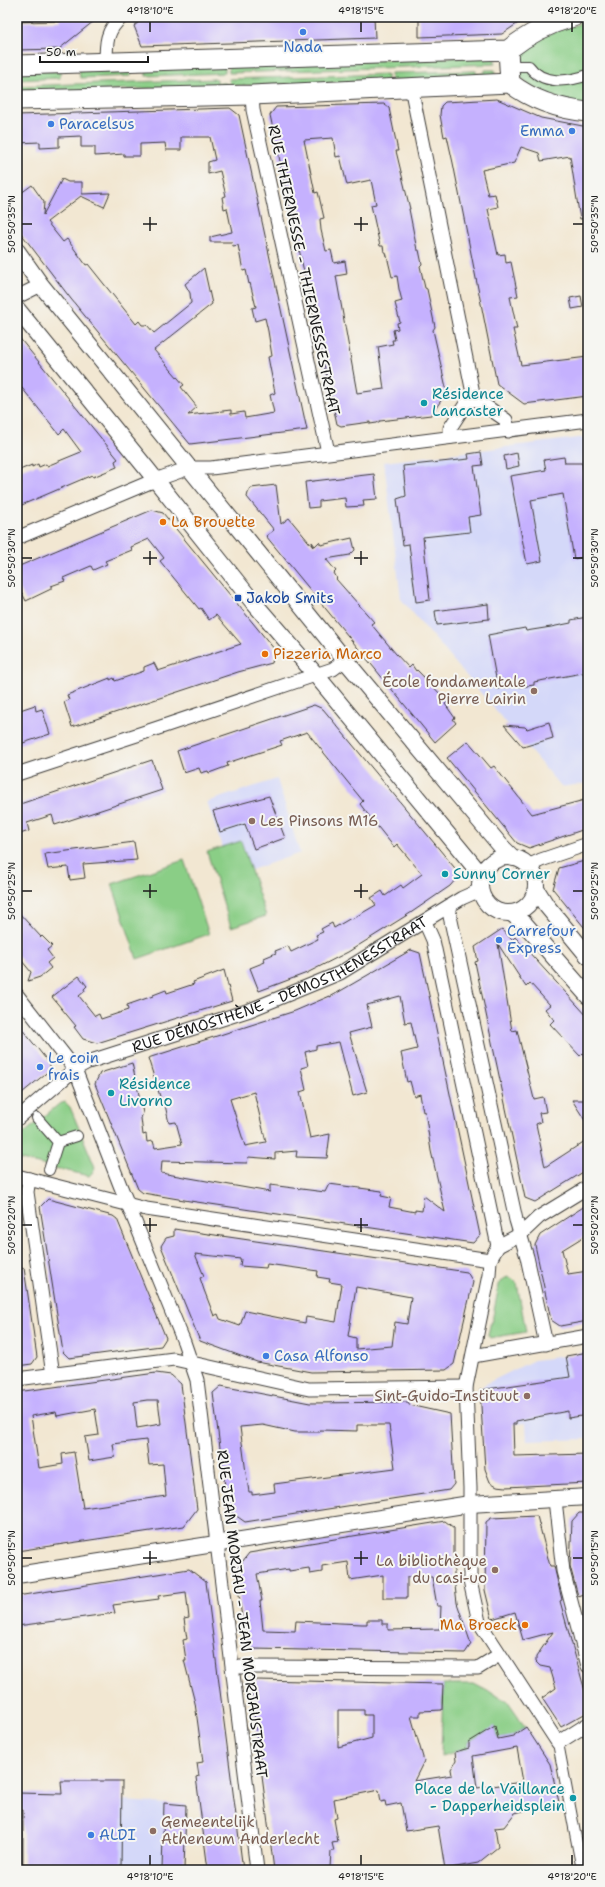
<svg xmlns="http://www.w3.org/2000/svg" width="605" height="1887" viewBox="0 0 605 1887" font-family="'Shantell Sans',sans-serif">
<rect width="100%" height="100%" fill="#f6f6f2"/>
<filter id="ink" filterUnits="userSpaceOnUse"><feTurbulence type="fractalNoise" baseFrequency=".025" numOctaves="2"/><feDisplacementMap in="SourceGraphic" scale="8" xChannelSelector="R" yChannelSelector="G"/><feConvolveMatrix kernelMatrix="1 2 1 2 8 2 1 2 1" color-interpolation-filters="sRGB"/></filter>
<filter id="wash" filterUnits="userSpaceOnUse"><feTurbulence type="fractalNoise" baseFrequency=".012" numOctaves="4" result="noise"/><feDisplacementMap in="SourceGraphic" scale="16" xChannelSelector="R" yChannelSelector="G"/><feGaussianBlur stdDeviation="0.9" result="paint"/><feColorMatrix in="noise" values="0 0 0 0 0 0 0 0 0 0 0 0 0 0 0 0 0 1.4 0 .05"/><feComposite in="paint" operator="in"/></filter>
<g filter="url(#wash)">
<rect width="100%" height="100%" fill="#f2e7d2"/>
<path fill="#d4d8f9" d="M587 437 588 783 561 787 401 599 384 462Z
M277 779 300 853 251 870 241 841 222 847 207 802Z
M566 1356 577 1417 588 1416V1439L527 1441 526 1423 482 1426 480 1390 484 1385 534 1360Z
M121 1801 186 1805 184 1870H121Z"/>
<path fill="#8ace86" stroke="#537551" d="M588 19V107C565 100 536 96 520 76H516L515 55H520C532 37 558 30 579 24V21Z
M495 56V64L229 73V65Z
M225 65V73L146 76V68Z
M130 68 131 76 80 78 79 70Z
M485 70H495V78L391 81V73L476 71V74L485 73Z
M60 71V78L17 80V72Z
M387 74V81L230 86 229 79Z
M217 79V83H226V86L17 93V86Z
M241 841 266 916 231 927 207 852Z
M184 860 209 934 137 959 112 884Z
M65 1102 70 1107 95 1167 94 1171 89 1176 17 1159V1139L59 1104Z
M508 1277 513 1279 517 1283 526 1332 490 1338 488 1335 491 1321H492L499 1285 501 1280Z
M443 1684H474L507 1701 525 1727 511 1737 498 1739 495 1727 469 1742V1748L441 1756Z"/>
<g id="blocks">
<path fill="#c5b1fe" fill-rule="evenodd" d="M58 17H99L59 49 17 50V22L61 21Z
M145 17H374L375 38 142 46 134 26Z
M419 17H527L502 34 419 37Z
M497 99 541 118 588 127V218L580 219 570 156 541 161 539 153 521 147 514 163 482 170 488 195 495 194 498 207 488 209 498 255 505 254 506 263 511 262 518 296 510 297 517 329H513L521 365 588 357V396L524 404 497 384 453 163 447 136 444 137 440 115 441 106 445 102Z
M384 104 389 108 398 151H396L410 209H409L417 250H419L422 264 420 266 425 288 427 289 435 327 433 330 447 392 431 415 380 421 377 423 370 424V422L341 426 337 424 270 115 276 107ZM333 138 336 157 340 156 347 185 371 180 376 204 371 205 380 246H383L384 252H386L392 277 397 276 399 289 402 301 395 303 400 322 397 323 398 329 393 330 395 340H392L393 344 378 347 384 389 357 393 336 276 347 274 345 261 334 263 331 250 326 251 321 230 320 219 324 218 318 192 315 193 304 140Z
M230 108 239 115 307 430 190 444 71 299 17 228V196L32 185 44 202 43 215 62 179 68 182H82V194L110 193 104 207 81 196 47 222 63 242 67 239 86 265 88 264 136 324 139 321 142 325H147L154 333 191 303 190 293 185 284 204 268 212 304 154 350 184 385 181 387 197 407 188 415 231 410V414L244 412 245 418 274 413 270 395 275 393 268 357 272 356 268 331 265 318 255 321 252 308 256 307 250 283 249 284 246 270 243 271 238 245 233 246 232 242H210V237L232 232 227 208 224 209 222 197 226 196 220 171 208 174V162L215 160 210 137H181V150H166L165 143 140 144V156H124V154L95 156V147H81V136L59 137V147L40 148V142L17 143V115Z
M581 296 583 307 572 309 570 298Z
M17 335 118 459 115 461 117 467 93 477 92 475 17 507V471L32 465V467L38 464 39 467 46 464 47 466 81 452 64 429 59 434 22 388 17 392Z
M481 452 483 465 474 466 481 515 468 517 470 532 423 537 430 600 416 602 409 544 403 545 397 499 406 496 403 466 469 459 468 454Z
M517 453 519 466 506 469 504 456Z
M564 457 565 463H582L588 497V556L574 559 563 494 531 500 542 561 527 564 510 476 546 470 544 460Z
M374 474 377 499 363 500 364 506 346 507 345 498 319 501V507L308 508 305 482Z
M276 485 281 524 289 518 313 547 312 542 315 546 319 542 321 545 352 538 355 550 350 555 326 559 336 571 334 573 337 578 336 579 374 622 371 624 396 654 409 668 412 665 416 671 417 670 448 702 445 704 455 718 453 719 456 723 435 742 266 536 274 530 247 497 248 493 251 488Z
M152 510 163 513 275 650 272 663 238 672 72 727 64 702 69 700 67 695 110 678V680L114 678 115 681 144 671V667L154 663 158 671 241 644 216 615 209 620 201 608 199 609 160 561 164 558 149 539 131 547 132 550 105 561 107 564 93 570 91 566 63 578 65 581 51 586V589L26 601 17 583V567Z
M488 604 489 619 437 625 435 611Z
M587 617 588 672 534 682V685L520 687 519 685 498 689 488 635 525 628 526 631 551 627 571 623V620Z
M35 705 36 711 42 709 50 734 17 745V711Z
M314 705 323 709 454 867 456 872V879L450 886 412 912 348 952 307 973 259 991 250 968 265 962 264 958 276 953 275 951 288 946 291 952 318 939 316 935 323 932 321 929 332 923 334 928 351 918 352 919 376 905 371 898 382 891 385 896 401 885 403 888 422 874 397 844 394 847 366 812 360 804 363 801 307 732 280 741 282 745 227 763 228 766 209 773 208 771 201 773 199 768 184 773 177 751Z
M549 722 553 738 523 747 504 725 525 727 527 729Z
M468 741 491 768 494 766 532 814 588 799V828L529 848 517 843 447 758Z
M152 760 162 790 55 825 52 815 27 823 29 831 17 835V801H19L20 804Z
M269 796 285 838 254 849 245 824 220 832 213 811Z
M134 842 137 860 83 864 85 878 70 880 68 867 48 869 45 854Z
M588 860V932L553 889 559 868Z
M17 911 41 937 42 936 52 946 47 950 53 958 47 963 51 968 40 977 28 981 31 972 17 955Z
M502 929 512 940 515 937 588 1017V1058L583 1053 580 1056 550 1024 554 1020 545 1009 550 1005 530 983 526 987 498 944 512 1031 517 1030 534 1099 543 1097 546 1112 539 1113 541 1122 536 1124 545 1167 588 1139V1169L535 1202 525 1198 475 962 478 961 475 947Z
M411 950 420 953 480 1235 473 1243 190 1201 143 1193 138 1189 95 1084 100 1073 132 1063 143 1113 141 1118 143 1135 146 1134 147 1142 153 1141 155 1148 182 1144 176 1122 169 1123 165 1105 163 1106 148 1058 295 1011 330 996V997ZM400 996 405 1023 411 1022 417 1049 401 1053 407 1082 410 1081 414 1096 420 1094 423 1112 425 1111 431 1151 445 1212 424 1196 422 1211 415 1210V1212L389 1207 391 1198 381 1196 382 1191 329 1184 325 1192 270 1185V1192L161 1173 162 1161 247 1163 248 1157 275 1159V1153L297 1151 296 1157 327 1158 330 1134 310 1138 300 1092 306 1090 301 1068 308 1066 305 1052 316 1049V1046L339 1042 353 1096 367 1092 349 1033 372 1027 367 1005ZM254 1092 266 1142 245 1146 230 1099Z
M224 970 232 1001 97 1043 83 1039 74 1027 76 1026 52 997 79 976 87 986 84 989 85 991 79 996 95 1016 99 1014 101 1019 128 1010 127 1005 153 996V995L166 990 167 993 194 984 193 982Z
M17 1023 50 1064V1070L17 1097Z
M572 1100H588V1125Z
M48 1199 113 1216 117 1219 166 1338 161 1346 69 1358 63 1352 40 1207Z
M588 1204V1234L562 1250 568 1274 588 1271V1321L560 1326 551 1320 535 1245 540 1235Z
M174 1229 467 1272 473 1282 454 1364 446 1370 311 1372 257 1362 200 1341 161 1246 166 1238 174 1236ZM195 1254 241 1259 240 1266 266 1268 267 1264 318 1271 317 1277 330 1279 329 1282 342 1284 336 1322 306 1317 305 1323 245 1311 240 1326 220 1319 218 1314 214 1316 204 1290 200 1278 204 1276ZM356 1287 411 1297 407 1324 395 1322 392 1346 356 1349V1338L348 1336Z
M24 1268 37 1357 32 1364 17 1366V1269Z
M588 1352V1415L568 1418V1411L516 1421V1424H513L514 1456 588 1454V1483L506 1487 497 1486 490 1482 485 1469 480 1390 570 1377 566 1356Z
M156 1373 171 1375 181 1384 197 1509 184 1526 17 1551V1392ZM147 1400H158L161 1424 137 1428 134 1402ZM95 1409 99 1435 85 1437 89 1461 115 1457 113 1444 146 1440 149 1465 163 1464 166 1496 83 1508 74 1452 62 1454 63 1464 39 1468 31 1416 56 1412 57 1416Z
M221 1386 310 1403 409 1402V1405L450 1414 454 1484 449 1490 245 1522 228 1510 213 1393ZM263 1425 295 1432H320V1430L357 1431V1425H389L395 1468 274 1484 275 1492 252 1495V1492H249L246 1473 240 1427Z
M579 1513H588V1593L578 1596 570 1566 572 1521Z
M537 1516 550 1566H554L562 1600 560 1601 588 1702V1712L561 1727 542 1698 556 1688 550 1668 540 1666 536 1662V1657L553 1632 523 1640 515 1612 492 1619 485 1590 486 1522 491 1518Z
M445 1521 454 1528V1577L457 1603 471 1644 465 1653 253 1649 245 1643 236 1570 249 1553ZM348 1562 350 1580 383 1575V1598H407V1577H432L437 1606H441L440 1629 388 1630V1624H382V1620H367V1624H362L296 1621 295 1631 263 1630 260 1601H262L257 1574 289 1569V1571L309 1568 310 1574 322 1572V1566Z
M189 1569 206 1582 243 1870H208L196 1777 199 1776 197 1763 203 1762 195 1703 184 1660H186L183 1640 187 1639 184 1619 189 1618 186 1592 158 1596 159 1599 113 1605 115 1613 17 1626V1596Z
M257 1680 443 1684 442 1710 420 1711V1716H411L424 1761 414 1781 452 1775 451 1769 456 1761 455 1752 469 1748V1742L495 1726 498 1739 513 1736 526 1727 550 1764 559 1802 515 1813 504 1827 495 1828 498 1847 478 1863 445 1869 438 1826 406 1831 401 1803 386 1806 385 1801 381 1802 379 1790 334 1799 337 1818 334 1819 338 1842 332 1843 334 1851H331L330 1868 274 1870 251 1690 253 1683ZM338 1710H364V1715H372V1738L338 1747ZM517 1748 523 1782 477 1788 473 1756Z
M61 1781H122L121 1870H23V1810H17V1793L62 1794Z
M164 1803 186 1805 184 1870H162Z"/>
</g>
</g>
<g filter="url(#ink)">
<use href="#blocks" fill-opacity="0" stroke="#3c3a37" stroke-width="1"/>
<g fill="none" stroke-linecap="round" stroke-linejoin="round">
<defs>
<path id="pedestrian" d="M508 66H529C542 85 568 82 588 75
M37 1118 58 1142 49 1170
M58 1142 77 1136
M558 1743 582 1870"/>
<g id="minor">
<path d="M106 63C106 43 106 30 122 17"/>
<path d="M411 87 474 398 506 420 508 431"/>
<path d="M252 95 253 110 328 452"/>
<path d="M17 297 41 285"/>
<path d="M451 437 450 428 465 405 474 398"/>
<path d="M17 538 155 480 189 468H211L588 420"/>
<path d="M17 774 155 729 333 669 345 660"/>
<path d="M528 866 541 860 588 844"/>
<path d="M448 907 516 1220 527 1257 546 1344"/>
<path d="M425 922 433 940 498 1246"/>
<path d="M17 995 75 1069 120 1185 184 1342 197 1380 257 1870"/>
<path id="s1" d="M17 1119 75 1069 88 1062 250 1010 340 973 462 898 480 890"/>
<path d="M17 1176 146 1209 490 1260"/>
<path d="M29 1179 27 1192 53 1375"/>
<path d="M588 1187 539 1217 521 1234 498 1246 490 1260 489 1275 466 1387 470 1488V1581L479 1622 558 1743 588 1724"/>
<path d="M473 1356 588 1336"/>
<path d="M17 1379 174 1359 309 1389 466 1387"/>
<path d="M555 1500 563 1571 588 1666"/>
<path d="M233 1667 478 1668 499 1655"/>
</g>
<path id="tertiary" d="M17 251 41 285 345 660 500 845 513 858
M17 309 147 469 253 602 316 675 473 865 481 878
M480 885a28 28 0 1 1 56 0a28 28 0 1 1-56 0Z
M536 889 546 905 588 956
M511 913 524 923 588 996
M17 1575 470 1504 588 1497"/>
<path id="secondary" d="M508 50 510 83C533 101 559 109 588 112
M508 50C528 34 548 24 573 17
M17 65 508 50
M17 100 252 95 510 83"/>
</defs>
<use href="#pedestrian" stroke="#3c3a37" stroke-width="12"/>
<use href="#minor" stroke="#3c3a37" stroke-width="15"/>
<use href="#tertiary" stroke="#3c3a37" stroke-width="18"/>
<use href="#secondary" stroke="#3c3a37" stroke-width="21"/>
<use href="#pedestrian" stroke="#fff" stroke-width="10"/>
<use href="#minor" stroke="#fff" stroke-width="13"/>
<use href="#tertiary" stroke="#fff" stroke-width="16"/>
<use href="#secondary" stroke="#fff" stroke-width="19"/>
</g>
</g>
<path fill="none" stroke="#1c1c1c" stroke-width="1.5" d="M150 22V32M361 22V32M572 22V32M150 217V231M361 217V231M22 224H32M143 224H157M354 224H368M573 224H583M150 551V565M361 551V565M22 558H32M143 558H157M354 558H368M573 558H583M150 884V898M361 884V898M22 891H32M143 891H157M354 891H368M573 891H583M150 1218V1232M361 1218V1232M22 1225H32M143 1225H157M354 1225H368M573 1225H583M150 1551V1565M361 1551V1565M22 1558H32M143 1558H157M354 1558H368M573 1558H583M150 1855V1865M361 1855V1865M572 1855V1865"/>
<g fill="#3f7fe0" stroke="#f6f6f2" stroke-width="1.5">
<circle cx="303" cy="32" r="4"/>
<circle cx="51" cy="124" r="4"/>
<circle cx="572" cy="131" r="4"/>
<circle cx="499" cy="940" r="4"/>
<circle cx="40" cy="1067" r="4"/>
<circle cx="266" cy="1356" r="4"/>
<circle cx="91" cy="1835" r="4"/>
</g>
<g fill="#0f9aa8" stroke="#f6f6f2" stroke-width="1.5">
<circle cx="424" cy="403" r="4"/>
<circle cx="445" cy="874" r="4"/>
<circle cx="111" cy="1093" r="4"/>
<circle cx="573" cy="1798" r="4"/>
</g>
<g fill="#e8710a" stroke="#f6f6f2" stroke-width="1.5">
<circle cx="163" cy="522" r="4"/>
<circle cx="265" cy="654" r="4"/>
<circle cx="525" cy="1625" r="4"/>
</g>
<rect fill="#1a4fb4" stroke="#f6f6f2" stroke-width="1.5" x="234" y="594" width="8" height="8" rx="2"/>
<g fill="#8d6e63" stroke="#f6f6f2" stroke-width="1.5">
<circle cx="534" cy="691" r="4"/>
<circle cx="252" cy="821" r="4"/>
<circle cx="527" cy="1396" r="4"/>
<circle cx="495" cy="1570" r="4"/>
<circle cx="153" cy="1831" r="4"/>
</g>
<g text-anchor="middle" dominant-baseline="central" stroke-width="4" stroke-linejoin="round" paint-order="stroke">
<g font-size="15" fill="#366cbe" stroke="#f6f6f2" text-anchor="start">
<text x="303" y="47" text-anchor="middle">Nada</text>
<text x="59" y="124">Paracelsus</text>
<text x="564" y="131" text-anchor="end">Emma</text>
<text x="507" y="931">Carrefour<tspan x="507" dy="17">Express</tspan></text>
<text x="48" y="1058">Le coin<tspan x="48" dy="17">frais</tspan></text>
<text x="274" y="1356">Casa Alfonso</text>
<text x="99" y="1835">ALDI</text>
</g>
<g font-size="15" fill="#1c1c1c" stroke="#f6f6f2">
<text transform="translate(304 270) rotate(78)">RUE THIERNESSE - THIERNESSESTRAAT</text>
<text stroke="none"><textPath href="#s1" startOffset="299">RUE DÉMOSTHÈNE - DEMOSTHENESSTRAAT</textPath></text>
<text transform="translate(242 1614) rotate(83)">RUE JEAN MORJAU - JEAN MORJAUSTRAAT</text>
</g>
<g font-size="15" fill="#0d838f" stroke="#f6f6f2" text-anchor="start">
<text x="432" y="394">Résidence<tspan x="432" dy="17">Lancaster</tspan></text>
<text x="453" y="874">Sunny Corner</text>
<text x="119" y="1084">Résidence<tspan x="119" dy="17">Livorno</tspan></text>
<text x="565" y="1789" text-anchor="end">Place de la Vaillance<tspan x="565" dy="17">- Dapperheidsplein</tspan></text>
</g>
<g font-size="15" fill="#c56008" stroke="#f6f6f2" text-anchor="start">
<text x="171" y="522">La Brouette</text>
<text x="273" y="654">Pizzeria Marco</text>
<text x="517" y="1625" text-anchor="end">Ma Broeck</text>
</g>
<g font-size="15" fill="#164399" stroke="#f6f6f2" text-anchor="start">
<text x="246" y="598">Jakob Smits</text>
</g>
<g font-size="15" fill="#785e54" stroke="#f6f6f2" text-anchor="end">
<text x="526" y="682">École fondamentale<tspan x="526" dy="17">Pierre Lairin</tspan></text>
<text x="260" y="821" text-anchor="start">Les Pinsons M16</text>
<text x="519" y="1396">Sint-Guido-Instituut</text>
<text x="487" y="1561">La bibliothèque<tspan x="487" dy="17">du casi-uo</tspan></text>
<text x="161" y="1822" text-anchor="start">Gemeentelijk<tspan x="161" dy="17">Atheneum Anderlecht</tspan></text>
</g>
</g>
<rect width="605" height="1887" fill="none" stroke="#f6f6f2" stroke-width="44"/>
<path d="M40 56v6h108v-6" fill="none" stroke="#1c1c1c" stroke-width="2"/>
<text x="46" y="56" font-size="12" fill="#1c1c1c" stroke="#f6f6f2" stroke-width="3" paint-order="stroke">50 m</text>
<rect x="22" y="22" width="561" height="1843" fill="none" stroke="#1c1c1c" stroke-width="1.5"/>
<g font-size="10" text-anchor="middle" fill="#1c1c1c">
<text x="150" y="14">4°18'10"E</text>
<text x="361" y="14">4°18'15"E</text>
<text x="572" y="14">4°18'20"E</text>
<text transform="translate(11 224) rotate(-90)" y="4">50°50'35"N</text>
<text transform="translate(594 224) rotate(-90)" y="4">50°50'35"N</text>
<text transform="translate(11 558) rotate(-90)" y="4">50°50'30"N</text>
<text transform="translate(594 558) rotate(-90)" y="4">50°50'30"N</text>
<text transform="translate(11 891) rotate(-90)" y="4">50°50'25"N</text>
<text transform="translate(594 891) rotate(-90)" y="4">50°50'25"N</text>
<text transform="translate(11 1225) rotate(-90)" y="4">50°50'20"N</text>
<text transform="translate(594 1225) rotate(-90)" y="4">50°50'20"N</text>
<text transform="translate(11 1558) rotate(-90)" y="4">50°50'15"N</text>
<text transform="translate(594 1558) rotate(-90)" y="4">50°50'15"N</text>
<text x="150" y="1880">4°18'10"E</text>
<text x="361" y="1880">4°18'15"E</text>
<text x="572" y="1880">4°18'20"E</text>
</g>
</svg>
